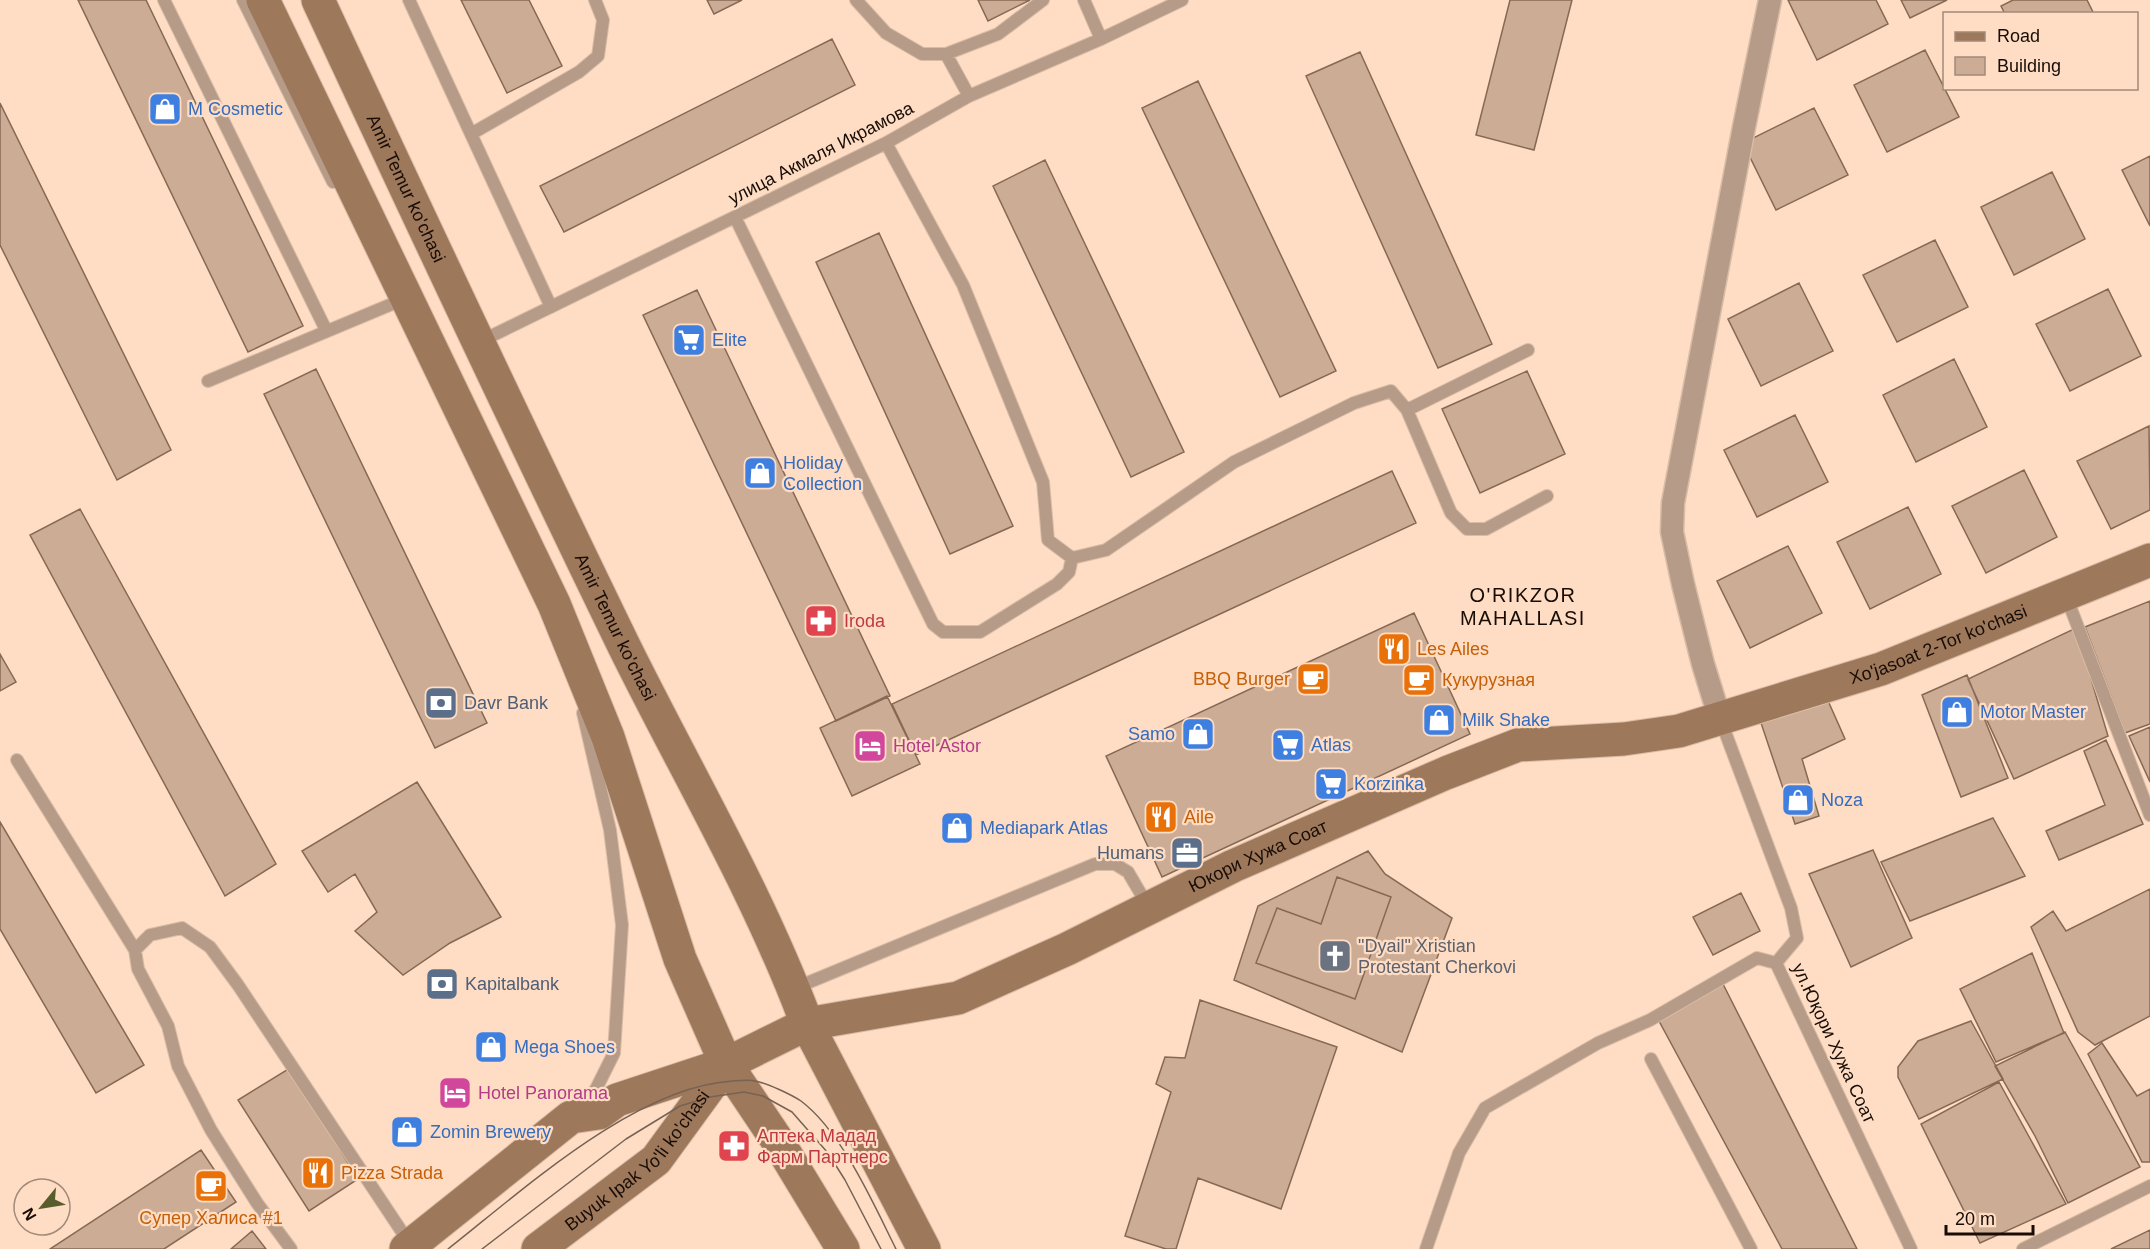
<svg xmlns="http://www.w3.org/2000/svg" width="2150" height="1249" viewBox="0 0 2150 1249" font-family="Arial,sans-serif">
<rect width="100%" height="100%" fill="#feddc4"/>
<path fill="#ccac94" stroke="#866954" stroke-width="1.5" d="M78 0H146L303 326 248 352Z
M461 0H529L562 66 507 93Z
M707 0H742L714 14Z
M978 0H1030L988 21Z
M1510 0H1572L1534 150 1476 135Z
M1788 0H1876L1888 24 1817 60Z
M1901 0H1947L1910 18Z
M2013 0H2087L2094 14H2005L2001 6Z
M832 39 855 85 564 232 540 186Z
M1925 50 1959 117 1887 152 1854 85Z
M1360 52 1492 344 1438 368 1306 76Z
M1198 81 1336 371 1280 397 1142 108Z
M0 103 171 450 117 480 0 245Z
M1814 108 1848 175 1776 210 1743 143Z
M2150 156V226L2122 170Z
M1045 160 1184 452 1131 477 993 186Z
M2052 172 2085 239 2014 275 1981 207Z
M879 233 1013 526 950 554 816 262Z
M1935 240 1968 307 1897 342 1863 275Z
M1799 283 1833 351 1761 386 1728 319Z
M2108 289 2141 356 2070 391 2036 324Z
M697 290 890 696 836 721 643 315Z
M1954 359 1987 427 1916 462 1883 395Z
M316 369 487 723 435 748 264 394Z
M1527 371 1565 454 1480 493 1442 409Z
M1795 415 1828 482 1757 517 1724 450Z
M2149 426 2150 510 2111 529 2077 461Z
M2024 470 2057 537 1986 573 1952 506Z
M1392 471 1416 523 916 755 892 704Z
M1908 507 1941 574 1870 609 1837 542Z
M80 509 276 864 225 896 30 535Z
M1788 546 1822 613 1750 648 1717 581Z
M2150 601V724L2125 733 2085 627Z
M1414 613 1470 734 1162 877 1106 756Z
M2076 628 2108 736 2014 779 1968 679Z
M0 654 16 682 0 691Z
M1967 675 2008 778 1961 797 1922 695Z
M1825 694 1845 739 1802 759 1819 816 1795 824 1760 720Z
M887 696 920 764 852 796 820 728Z
M2150 727V782L2129 736Z
M2106 740 2143 824 2059 860 2046 831 2105 805 2084 751Z
M417 782 501 917 450 943 403 975 355 931 377 912 355 874 328 892 302 851Z
M1993 818 2025 876 1910 921 1881 862Z
M0 822 144 1065 96 1093 0 929Z
M1873 850 1912 938 1851 967 1809 874Z
M1368 851 1385 874 1452 918 1402 1052 1234 980 1258 906Z
M1337 877 1391 897 1355 999 1256 963 1277 908 1321 924Z
M2150 889V1016L2095 1045 2078 1032 2031 927 2053 911 2066 931Z
M1741 893 1760 931 1713 955 1693 917Z
M2032 953 2064 1033 1996 1062 1960 989Z
M1723 984 1857 1249H1782L1659 1021Z
M1200 1000 1337 1047 1281 1209 1198 1178 1176 1249H1166L1125 1236 1171 1092 1156 1084 1165 1057 1185 1058Z
M1971 1021 2003 1079 1919 1119 1898 1077V1067L1918 1041Z
M2065 1032 2140 1167 2068 1203 2035 1136 1995 1066Z
M2102 1043 2137 1096 2150 1089V1162H2142L2088 1054Z
M290 1068 358 1179 309 1211 238 1100Z
M1999 1082 2066 1204 1980 1243 1921 1124Z
M201 1150 236 1202 164 1249H50Z
M2150 1230V1249H2111Z
M252 1231 266 1249H231Z"/>
<g fill="none" stroke-linecap="round" stroke-linejoin="round">
<defs>
<path id="lane" d="M164 0 326 330
M243 0 333 182
M409 0 551 307
M856 0 886 33 922 54H946L969 96
M1084 0 1101 39
M946 54 998 34 1043 0
M471 134 579 72 598 56 603 20 595 0
M886 143 963 285 1043 482 1048 540 1072 558 1106 550 1234 462 1354 403 1391 391 1407 410 1451 513 1467 529H1486L1547 496
M735 217 933 624 943 632H980L1057 584 1069 572 1072 558
M479 342 886 143 969 96 1101 39 1182 0
M208 381 392 304
M1407 410 1528 350
M2066 596 2150 815
M1721 721 1791 908 1797 938 1776 963
M17 760 135 950
M1776 963 1911 1249
M795 988 1095 864H1115L1128 872 1148 906
M1651 1059 1751 1249
M578 1109 596 1089 614 1053 622 925 610 830 583 713
M291 1249 257 1203 211 1130 178 1066 168 1026 138 969 135 950 150 935 182 928 210 947 238 985 410 1244
M1426 1249 1459 1153 1485 1108 1598 1043 1650 1020 1757 958 1776 963
M2023 1249 2150 1186"/>
<path id="street" d="M1720 719 1703 664 1683 584 1672 532 1673 503 1744 127 1770 0"/>
<g id="secondary">
<path d="M263 0 554 604 608 737 680 959 726 1064 777 1140 843 1249"/>
<path id="s1" d="M318 0C418 215 519 430 623 644 685 770 758 892 807 1024L924 1249"/>
<path id="s2" d="M406 1249 571 1117 599 1113 617 1100 726 1064 807 1024 958 998 1067 949 1233 866 1446 773 1518 745 1624 739 1679 731 1881 669 2150 560"/>
<path id="s3" d="M538 1249 656 1160 726 1064"/>
</g>
</defs>
<use href="#lane" stroke="#d9bca6" stroke-width="14"/>
<use href="#street" stroke="#d9bca6" stroke-width="25"/>
<use href="#secondary" stroke="#d9bca6" stroke-width="35"/>
<use href="#lane" stroke="#b69c88" stroke-width="12"/>
<use href="#street" stroke="#b69c88" stroke-width="22"/>
<use href="#secondary" stroke="#9e785b" stroke-width="33"/>
<path stroke="#776254" stroke-width="1.5" d="M448 1249C522 1191 636 1086 733 1081 740 1081 749 1079 755 1081 767 1083 792 1095 801 1101 842 1132 873 1203 896 1249
M482 1249 626 1139 680 1106 710 1097 744 1092 763 1096 792 1112 828 1153 845 1180 881 1249"/>
</g>
<defs>
<symbol id="shop-square" viewBox="-11 -11 22 22"><rect x="-9" y="-9" width="18" height="18" rx="4" fill="#3f7fe0" stroke="#feddc4"/><path d="M-5-2.5h2.3a2.7 3.5 0 0 1 5.4 0H5L5.5 6h-11ZM-1.5-2.5h3a1.5 2.3 0 0 0-3 0Z" fill="#fff"/></symbol>
<symbol id="supermarket-square" viewBox="-11 -11 22 22"><rect x="-9" y="-9" width="18" height="18" rx="4" fill="#3f7fe0" stroke="#feddc4"/><path d="M-6-5.5h2.5l.6 2H6L4.5 2H-2.5L-4.4-4H-6ZM-1.5 3.2a1.3 1.3 0 1 0 .1 0ZM3 3.2a1.3 1.3 0 1 0 .1 0Z" fill="#fff"/></symbol>
<symbol id="pharmacy-square" viewBox="-11 -11 22 22"><rect x="-9" y="-9" width="18" height="18" rx="4" fill="#e0444e" stroke="#feddc4"/><path d="M-2-6h4v4h4v4h-4v4h-4v-4h-4v-4h4Z" fill="#fff"/></symbol>
<symbol id="restaurant-square" viewBox="-11 -11 22 22"><rect x="-9" y="-9" width="18" height="18" rx="4" fill="#e8710a" stroke="#feddc4"/><path d="M-5-6h1v4h1v-4h1v4h1v-4h1v5L-1.5 .5V6h-2V.5L-5-1ZM5-6V6H3V1.5H1.5Q1.5-4 5-6Z" fill="#fff"/></symbol>
<symbol id="cafe-square" viewBox="-11 -11 22 22"><rect x="-9" y="-9" width="18" height="18" rx="4" fill="#e8710a" stroke="#feddc4"/><path d="M-5.5-4.5H6V0H3Q3 3.5 0 3.5H-2.5Q-5.5 3.5-5.5 0ZM3-3.2v2h1.7v-2ZM-6 4.5H4V6H-6Z" fill="#fff"/></symbol>
<symbol id="bank-square" viewBox="-11 -11 22 22"><rect x="-9" y="-9" width="18" height="18" rx="4" fill="#5c6f8a" stroke="#feddc4"/><path d="M-6-4H6V4H-6ZM0-2.3a2.3 2.3 0 1 0 0 4.6a2.3 2.3 0 1 0 0-4.6Z" fill="#fff"/></symbol>
<symbol id="hotel-square" viewBox="-11 -11 22 22"><rect x="-9" y="-9" width="18" height="18" rx="4" fill="#d1479c" stroke="#feddc4"/><path d="M-6-4.5h1.5V1H6V5H4.5V3h-9V5H-6ZM-4 0a1.8 1.8 0 1 1 3.6 0ZM.5 0V-2.5h3Q6-2.5 6 0Z" fill="#fff"/></symbol>
<symbol id="office-square" viewBox="-11 -11 22 22"><rect x="-9" y="-9" width="18" height="18" rx="4" fill="#5c6f8a" stroke="#feddc4"/><path d="M-6-3h4V-5.5h4V-3h4V5H-6ZM-1-4.5V-3h2v-1.5ZM-6 0V1H6V0Z" fill="#fff"/></symbol>
<symbol id="church-square" viewBox="-11 -11 22 22"><rect x="-9" y="-9" width="18" height="18" rx="4" fill="#6b7280" stroke="#feddc4"/><path d="M-1.2-6h2.4v3.5h3.3v2.4h-3.3V6h-2.4V-.1h-3.3v-2.4h3.3Z" fill="#fff"/></symbol>
</defs>
<g fill-rule="evenodd">
<use href="#shop-square" x="146" y="90" width="38" height="38"/>
<use href="#supermarket-square" x="670" y="321" width="38" height="38"/>
<use href="#shop-square" x="741" y="454" width="38" height="38"/>
<use href="#pharmacy-square" x="802" y="602" width="38" height="38"/>
<use href="#restaurant-square" x="1375" y="630" width="38" height="38"/>
<use href="#cafe-square" x="1294" y="660" width="38" height="38"/>
<use href="#cafe-square" x="1400" y="661" width="38" height="38"/>
<use href="#bank-square" x="422" y="684" width="38" height="38"/>
<use href="#shop-square" x="1938" y="693" width="38" height="38"/>
<use href="#shop-square" x="1420" y="701" width="38" height="38"/>
<use href="#shop-square" x="1179" y="715" width="38" height="38"/>
<use href="#supermarket-square" x="1269" y="726" width="38" height="38"/>
<use href="#hotel-square" x="851" y="727" width="38" height="38"/>
<use href="#supermarket-square" x="1312" y="765" width="38" height="38"/>
<use href="#shop-square" x="1779" y="781" width="38" height="38"/>
<use href="#restaurant-square" x="1142" y="798" width="38" height="38"/>
<use href="#shop-square" x="938" y="809" width="38" height="38"/>
<use href="#office-square" x="1168" y="834" width="38" height="38"/>
<use href="#church-square" x="1316" y="937" width="38" height="38"/>
<use href="#bank-square" x="423" y="965" width="38" height="38"/>
<use href="#shop-square" x="472" y="1028" width="38" height="38"/>
<use href="#hotel-square" x="436" y="1074" width="38" height="38"/>
<use href="#shop-square" x="388" y="1113" width="38" height="38"/>
<use href="#pharmacy-square" x="715" y="1127" width="38" height="38"/>
<use href="#restaurant-square" x="299" y="1154" width="38" height="38"/>
<use href="#cafe-square" x="192" y="1167" width="38" height="38"/>
</g>
<g text-anchor="middle" dominant-baseline="central" stroke-width="4.5" stroke-linejoin="round" paint-order="stroke">
<g font-size="18" fill="#366cbe" stroke="#feddc4" text-anchor="start">
<text x="188" y="109">M Cosmetic</text>
<text x="712" y="340">Elite</text>
<text x="783" y="463">Holiday<tspan x="783" dy="21">Collection</tspan></text>
<text x="1980" y="712">Motor Master</text>
<text x="1462" y="720">Milk Shake</text>
<text x="1175" y="734" text-anchor="end">Samo</text>
<text x="1311" y="745">Atlas</text>
<text x="1354" y="784">Korzinka</text>
<text x="1821" y="800">Noza</text>
<text x="980" y="828">Mediapark Atlas</text>
<text x="514" y="1047">Mega Shoes</text>
<text x="430" y="1132">Zomin Brewery</text>
</g>
<g font-size="18" fill="#180d06" stroke="#feddc4">
<text transform="translate(821 153) rotate(-27)">улица Акмаля Икрамова</text>
<text stroke="none"><textPath href="#s1" startOffset="208">Amir Temur ko'chasi</textPath></text>
<text stroke="none"><textPath href="#s1" startOffset="694">Amir Temur ko'chasi</textPath></text>
<text stroke="none"><textPath href="#s2" startOffset="1670">Xo'jasoat 2-Tor ko'chasi</textPath></text>
<text stroke="none"><textPath href="#s2" startOffset="952">Юкори Хужа Соат</textPath></text>
<text transform="translate(1834 1043) rotate(65)">ул.Юқори Хужа Соат</text>
<text stroke="none"><textPath href="#s3" startOffset="134">Buyuk Ipak Yo'li ko'chasi</textPath></text>
</g>
<g font-size="18" fill="#be3a42" stroke="#feddc4" text-anchor="start">
<text x="844" y="621">Iroda</text>
<text x="757" y="1136">Аптека Мадад<tspan x="757" dy="21">Фарм Партнерс</tspan></text>
</g>
<g font-size="18" fill="#c56008" stroke="#feddc4" text-anchor="start">
<text x="1417" y="649">Les Ailes</text>
<text x="1290" y="679" text-anchor="end">BBQ Burger</text>
<text x="1442" y="680">Кукурузная</text>
<text x="1184" y="817">Aile</text>
<text x="341" y="1173">Pizza Strada</text>
<text x="211" y="1218" text-anchor="middle">Супер Халиса #1</text>
</g>
<g font-size="18" fill="#4e5e75" stroke="#feddc4" text-anchor="start">
<text x="464" y="703">Davr Bank</text>
<text x="1164" y="853" text-anchor="end">Humans</text>
<text x="465" y="984">Kapitalbank</text>
</g>
<g font-size="18" fill="#b23c85" stroke="#feddc4" text-anchor="start">
<text x="893" y="746">Hotel Astor</text>
<text x="478" y="1093">Hotel Panorama</text>
</g>
<g font-size="18" fill="#5b616d" stroke="#feddc4" text-anchor="start">
<text x="1358" y="946">"Dyail" Xristian<tspan x="1358" dy="21">Protestant Cherkovi</tspan></text>
</g>
<g font-size="20" letter-spacing="1.5" fill="#180d06" stroke="#feddc4">
<text x="1523" y="595">O'RIKZOR<tspan x="1523" dy="23">MAHALLASI</tspan></text>
</g>
</g>
<rect x="1943" y="12" width="195" height="78" fill="#feddc4" stroke="#a28a78" stroke-width="1.5"/>
<rect x="1955" y="32" width="30" height="9" fill="#9e785b" stroke="#a28a78" stroke-width="1.5"/>
<text x="1997" y="42" font-size="18" fill="#180d06">Road</text>
<rect x="1955" y="57" width="30" height="18" fill="#ccac94" stroke="#a28a78" stroke-width="1.5"/>
<text x="1997" y="72" font-size="18" fill="#180d06">Building</text>
<g transform="translate(42 1207) rotate(240)"><circle r="28" fill="#feddc4" stroke="#a28a78" stroke-width="1.5"/>
<path d="M0-4.5L10 22L0 15L-10 22Z" fill="#585d2b"/>
<text y="-9" font-size="16" font-weight="bold" text-anchor="middle" fill="#180d06">N</text>
</g>
<path d="M1946 1225v9h87v-9" fill="none" stroke="#180d06" stroke-width="3"/>
<text x="1955" y="1225" font-size="18" fill="#180d06" stroke="#feddc4" stroke-width="4.5" paint-order="stroke">20 m</text>
</svg>
